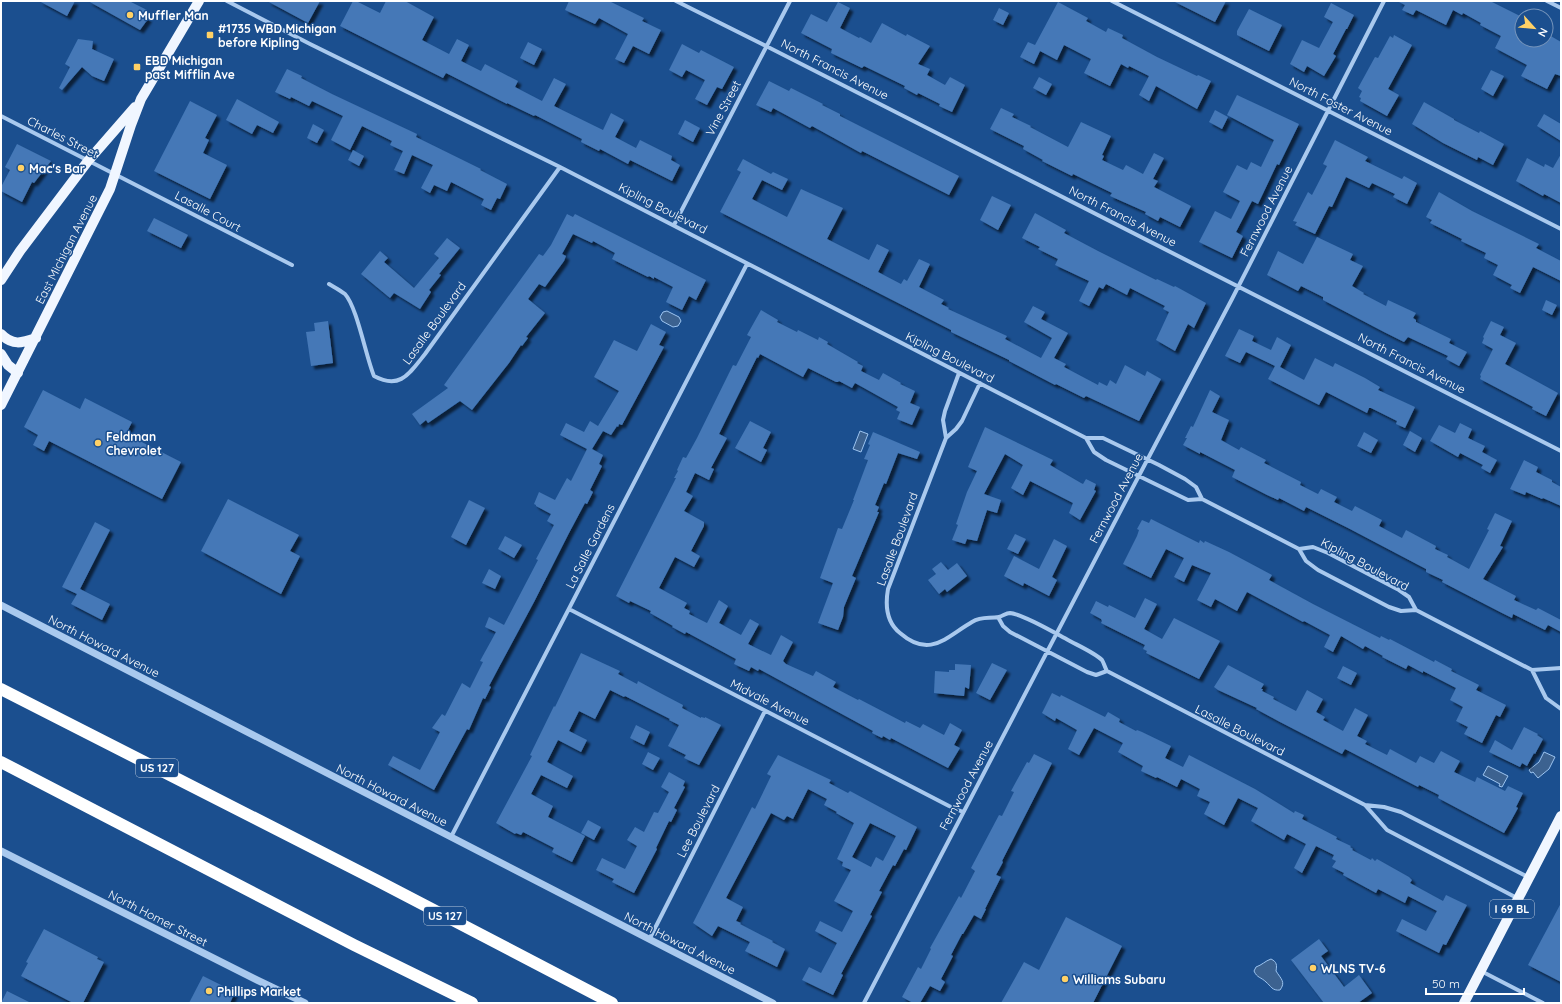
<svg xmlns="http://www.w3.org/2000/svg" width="1562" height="1004" viewBox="0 0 1562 1004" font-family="Quicksand,sans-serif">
<defs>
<filter id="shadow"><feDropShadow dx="3.5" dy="3.5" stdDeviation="1" flood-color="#0009"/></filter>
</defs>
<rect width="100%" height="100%" fill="#1b4f8f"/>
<path fill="#3c6290" stroke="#9cc4f0" d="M667 311 679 317 681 321 678 326 673 327 662 321 660 317 663 312Z
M860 431 868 434 861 452 853 449Z
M1544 752 1555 757 1549 769 1538 778 1533 772 1531 773 1529 770 1539 762Z
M1488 766 1508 776 1502 787 1499 786 1500 784 1483 775Z
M1271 959C1277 962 1277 965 1276 971 1281 979 1286 982 1280 990 1272 991 1271 986 1266 982 1261 977 1257 978 1254 971L1256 967C1262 965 1265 961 1271 959Z"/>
<path fill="#4478b7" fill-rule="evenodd" filter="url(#shadow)" d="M39 1H75L67 16Z
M88 1H129L147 10 148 19 140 30Z
M267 1H320L308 23Z
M353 1H356L380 13 386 1H405L434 17 422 40 449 54 457 39 469 45 461 61 481 71 485 64 518 81 515 87 542 101 554 78 566 84 554 106 603 130 611 113 624 120 615 137 636 148 640 140 672 156 671 160 680 165 672 181 630 160 628 164 600 149 599 151 581 142 582 139 535 115 534 116 507 103V104L446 73 443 78 340 26Z
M569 1H609L644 18 642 21 661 30 649 54 633 46 624 63 615 59 628 34 599 18 595 24 565 10Z
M1173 1H1226L1215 22Z
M1397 1H1490L1522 17V40H1546V36L1548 37 1549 35 1561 42V76L1555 74 1547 89 1521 76 1527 65 1495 48 1501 36 1480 25 1481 23 1463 13 1462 15 1453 10 1446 25 1416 10 1413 15 1402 10 1405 5Z
M838 2 850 8 840 28 859 38 860 37 871 43 882 23 906 36 907 34 930 46 918 64 930 69 927 75 945 85 950 77 965 85 952 112 939 106 940 104 918 93 917 95 904 88 905 86 864 66 862 68 831 53 832 49 801 33 811 14 827 22Z
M1058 2 1088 18 1086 21 1106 32 1108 28 1123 35 1122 38 1157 57 1197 76 1198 75 1211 81 1197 109 1156 86 1149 101 1139 95 1149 76 1129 66 1128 68 1121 64 1110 86 1084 73 1091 59 1064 45 1057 60 1040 51 1034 64 1020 57 1028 42 1035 45Z
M1331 3 1354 15 1347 29H1346L1333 54 1336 56 1324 76 1307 66 1304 72 1290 64 1302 40 1319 48 1333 22 1324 17Z
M999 8 1009 13 1003 25 993 20Z
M1249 9 1282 25 1269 51 1237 35V31Z
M1394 35 1412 45 1388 89 1399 95 1387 116 1360 101 1361 98 1359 97 1362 91 1358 88 1375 57 1378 58 1390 36 1393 38Z
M78 39 93 41 92 49 114 59 104 81 92 76 82 67 62 90 59 88 70 67 65 64Z
M528 42 542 49 534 65 520 58Z
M682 44 699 53 701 50 734 67 722 89 717 87 707 105 695 99 705 80 686 70 682 77 669 70Z
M287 69 302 76 301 78 332 94 417 134 416 137 481 169 480 170 507 184 500 199 497 198 491 210 481 205 484 199 451 182 447 191 434 185 430 193 421 188 433 165 412 155 404 174 394 170 403 151 390 145 392 141 362 126 350 150 331 140 343 116 312 101 309 106 291 97 290 99 275 92Z
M1491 70 1504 76 1493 96 1481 89Z
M1039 77 1052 84 1046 95 1033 88Z
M769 81 789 91 791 88 823 104 822 105 840 114V116L959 176 949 195 862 151 861 153 812 126 810 128 773 108 771 112 756 105Z
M1237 95 1299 124 1279 165 1277 164 1258 204 1252 201 1236 232 1243 236 1232 258 1199 242 1215 211 1231 219 1240 201 1223 192 1237 165 1247 170 1251 162 1261 167 1274 140 1227 115Z
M237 99 279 122 273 133 257 125 252 134 226 120Z
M190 101 217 115 205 138 209 140 203 153 227 165 210 199 154 171Z
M1424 102 1454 119V120L1479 133 1480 131 1504 144 1493 165 1478 157 1477 160 1443 143 1412 124Z
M1001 108 1014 114 1012 117 1031 126 1030 127 1068 147 1081 122 1111 136 1102 155 1104 156 1102 160 1123 170 1126 165 1143 174 1154 153 1164 158 1153 179 1158 181 1154 187 1191 206 1180 227 1160 217 1158 221 1145 214 1146 212 1110 196 1112 193 1073 174 1072 176 1042 161 1043 160 1023 149 1024 146 990 129Z
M1215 110 1228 117 1222 129 1209 122Z
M1544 114 1561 124V141L1537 126Z
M685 120 700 128 693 142 678 134Z
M313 124 324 130 317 143 307 138Z
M1335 140 1368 157 1365 161 1402 179 1404 176 1417 183 1407 204 1393 197 1395 194 1372 183 1369 188 1346 177 1332 207 1329 206 1315 234 1295 225 1297 222 1293 221 1308 192 1312 195 1327 166 1323 164Z
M17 144 51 161 34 183 32 182 22 202 1 191V187L10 170 5 167Z
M353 150 364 156 359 166 348 160Z
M1561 154V203L1544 194 1543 196 1516 181 1527 158 1544 167 1545 164 1553 168Z
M743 159 771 174 773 172 788 179 782 190 762 180 752 199 787 217 801 189 843 208 827 239 869 260 877 244 889 250 878 272 901 284 904 279 907 281 919 259 930 264 919 287 944 300 941 304 949 308 948 309 1007 336 1005 339 1041 358 1052 338 1024 322 1033 306 1045 312 1041 319 1068 333 1054 358 1066 364 1064 367 1098 385 1099 382 1107 386 1110 380 1116 384 1125 365 1145 376 1147 371 1161 379 1139 421 1086 396 1084 398 1056 384 1055 385 1009 361V360L951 332V330L720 212 741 172 737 170Z
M1439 192 1472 211 1539 244 1536 248 1561 261V281L1533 267 1520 293 1510 288 1512 285 1493 275 1498 265 1484 258 1486 253 1461 241 1462 239 1430 223 1432 220 1426 217Z
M992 196 1011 205 998 230 980 220Z
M1035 213 1066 230 1064 233 1098 251 1156 280 1157 279 1174 287 1175 286 1206 303 1194 328 1188 324 1175 351 1156 340 1169 312 1163 309 1165 306 1130 288 1127 295 1106 284 1103 289 1099 287 1089 306 1079 301 1089 281 1055 265 1058 259 1038 249 1040 247 1022 238Z
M567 214 573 217 575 214 706 280 696 300 689 296 682 310 666 302 673 287 654 277V279L649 276 648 277 612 259 615 253 593 241 592 243 573 234 562 254 566 256 564 261 545 287 539 284 528 299 545 313 526 337 528 338 522 346 521 345 509 363 472 410 460 401 428 423 426 420 420 425 412 414 448 388 444 385 539 254 543 256 551 245Z
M154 218 188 235 181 248 147 231Z
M1317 237 1353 254 1350 260 1363 266 1352 286 1364 293 1363 294 1386 306 1388 300 1416 313 1413 318 1416 320V322L1451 339 1449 343 1467 352 1459 366 1446 359 1448 356 1408 337 1404 342 1384 332 1323 300V297L1301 286 1298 291 1267 275 1278 251 1303 264Z
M447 238 460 248 439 274 441 275 429 290 431 292 420 309 394 293 390 298 361 274 380 251 388 258 384 262 414 288 439 258 434 254Z
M1546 300 1557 305 1552 315 1542 310Z
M761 310 778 320 777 322 797 332 798 330 818 340 819 337 828 342 827 344 858 362 857 363 863 366 861 371 879 380 883 373 901 383 900 384 915 391 910 403 920 407 912 425 897 419 900 412 896 410 898 407 855 383 852 388 839 381 838 382H836L808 368 803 377 760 354 758 358 757 357 719 434 727 438 711 468 714 469 709 480 695 473 686 492 693 496 684 511 704 522V526L691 551 700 556 694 567 675 557 659 588 687 603 684 608 690 611 689 614 707 623 719 600 728 606 719 623 741 635 750 619 759 624 748 644 771 655 781 635 793 642 783 661 786 664 813 676 816 671 836 682 833 687 858 700 859 699 905 723 906 721 920 728 923 724 944 735 950 723 962 730 954 745 960 748 948 768 891 738 890 740 883 736 882 738 872 733 873 731 759 669 758 671 751 667 749 671 734 664 736 659 686 632 685 634 672 627 673 626 650 613 651 611 630 601 629 603 616 596 676 478H674L678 471 677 470 683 457 686 458 697 438 733 365 736 366 751 337 747 335Z
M328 321 333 363 311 366 306 332 315 331 314 323Z
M1491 321 1504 327 1500 335 1516 343 1505 364 1558 393 1546 416 1532 409 1533 407 1480 379 1481 376 1480 375 1493 349 1482 343 1484 338 1483 337Z
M651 324 666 332 659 345 664 347 622 425 619 424 618 427 617 426 611 435 603 431 592 449 603 455 599 464 602 466 590 490 593 492 587 504 585 503 569 533 534 602 498 669 489 686 491 687 485 699 483 698 469 730 467 729 434 790 388 765 393 756 420 770 440 732 432 728 442 714 445 716 462 683 470 688 483 662 480 661 496 632 485 627 489 617 504 625 538 560 536 559 554 525 547 521 551 514 536 506V505L534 504 539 492 555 500 567 478 571 481 587 449 560 435 566 423 584 432 590 421 598 426 619 391 594 377 614 340 637 351Z
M1239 329 1254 336 1252 341 1271 350 1277 337 1291 345 1280 367 1304 380 1315 358 1333 367 1335 363 1365 378 1380 387 1378 390 1415 407 1405 428 1396 424 1397 421 1371 408H1369L1367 413 1326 392 1319 405 1268 379 1275 366 1246 352 1240 363 1225 356Z
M43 390 80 409 85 398 132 422 126 434 181 462 162 499 49 441 44 451 33 445 38 435 24 427Z
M1210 390 1220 396 1212 412 1229 420 1221 440 1239 450 1241 447 1266 460 1264 463 1301 482 1300 485 1318 494 1321 489 1337 497 1334 502 1352 511 1355 506 1382 520 1379 526 1402 538 1406 530 1436 546 1435 549 1448 555 1447 557 1469 569 1489 530 1487 529 1495 513 1512 521 1500 546 1503 547 1483 579 1516 596 1514 600 1536 610 1538 608 1561 620V632L1548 625 1545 630 1513 614 1512 618 1500 612 1442 582 1443 580 1426 572V569L1348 528 1306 507 1304 511 1279 498 1278 500 1267 495 1232 477 1235 470 1200 452V454L1183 445 1187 438H1185L1191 426 1193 427Z
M750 421 771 432 763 448 767 450 761 462 735 448Z
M1460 423 1472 429 1468 438 1485 446 1482 452 1497 460 1490 473 1481 468 1483 465 1460 453 1458 457 1430 441 1439 425 1455 433Z
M985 427 1053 460 1050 465 1081 483 1083 484 1086 479 1096 484 1094 490 1096 491 1080 520 1069 513 1073 503 1030 481 1023 495 1011 488 1023 465 1005 454 984 494 1001 500 997 513 987 510 977 541 967 539 965 544 952 540 958 525 956 524 967 492 977 471 968 467Z
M1410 431 1422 438 1415 452 1403 445Z
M873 432 920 452 917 459 898 453 886 484 884 483 875 505 879 507 877 512H879L852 576 856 578 844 607 843 617 838 630 818 623 833 583 820 578 838 528 842 529 854 500H853L868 460 864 459 870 445 868 444Z
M1364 432 1378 440 1371 453 1357 446Z
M1524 460 1538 467 1536 472 1552 480V482L1561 487V506L1543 498 1542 499 1526 492 1525 495 1510 489Z
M228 499 299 535 290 551 300 556 281 594 201 551Z
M469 500 485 508 466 545 451 537Z
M1151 519 1199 543 1200 540 1204 543 1205 541 1229 552 1272 575 1269 580 1313 604 1380 638 1381 636 1389 640 1390 639 1434 662 1435 660 1452 669 1451 671 1479 685 1476 690 1506 705 1500 717 1496 715 1482 743 1464 734 1468 727 1456 721 1463 707 1450 700 1456 688 1423 671V673L1408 665 1406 669 1382 657 1383 656 1365 646 1363 649 1341 636 1333 652 1324 647 1330 635 1304 621 1303 622 1247 592 1237 611 1215 599 1211 607 1197 600 1211 573 1192 565 1184 582 1174 577 1184 558 1166 549 1151 578 1123 564 1137 536 1139 530 1137 529 1142 520 1149 523Z
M95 522 110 530 80 589 110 604 102 620 71 604 77 594 62 587Z
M1015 534 1026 539 1018 554 1007 549Z
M505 536 522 545 514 558 498 549Z
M1054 539 1067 546 1052 577 1057 580 1049 596 1024 583 1023 586 1004 576 1014 556 1039 569Z
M941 562 948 570 957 563 967 576 947 592 945 589 939 594 928 580 936 574 932 569Z
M489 569 501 576 495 589 482 583Z
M1145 598 1157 604 1144 629 1162 639 1174 618 1220 641 1199 679 1146 653 1147 651 1143 649 1145 645 1101 623 1102 621 1101 619 1090 613 1096 601 1108 607 1109 605 1135 618Z
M581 653 620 671 618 674 637 684 638 681 662 694 683 705 682 708 701 718V717L705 718V717L721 725 699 765 684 758 686 755 668 746 679 725 669 720 670 719 625 696 624 697 610 690 595 719 579 711 569 731 587 740 581 752 558 740 547 762 573 776 567 788 541 775 531 794 553 806 548 817 585 836 572 862 552 852 554 848 523 832 521 835 516 833 515 834 496 823 532 756 530 755 554 706 555 707Z
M992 663 1007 670 990 700 976 693Z
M955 664 971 665 969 689 965 687 964 696 934 693 935 671 949 672V670H955Z
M1228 665 1264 684 1261 689H1263L1262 691 1274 697 1273 699 1296 711 1307 690 1323 699 1316 712 1325 717 1323 720 1343 731 1355 708 1368 715 1357 736 1367 741 1365 744 1387 755 1390 749 1416 763 1420 756 1434 763 1441 751 1460 761 1454 772 1475 782 1477 777 1505 791 1508 786 1523 793 1516 807 1518 808 1512 819 1504 833 1438 798 1439 795 1419 785 1418 787 1345 749 1342 754 1280 722 1256 709 1257 708 1218 690 1214 687Z
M1343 666 1357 673 1351 685 1337 678Z
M1052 693 1060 697 1061 695 1105 717 1108 712 1120 719 1119 722 1136 731 1137 730 1142 732 1171 746 1165 758 1183 767 1189 755 1255 789 1294 813 1295 811 1304 815 1302 819 1337 837 1336 839 1351 846 1350 847 1353 849 1352 850 1371 860 1372 858 1375 861 1377 859 1409 877 1412 880 1410 883 1443 901 1446 895 1467 905 1446 945 1443 944 1439 953 1396 931 1402 919 1426 931 1437 911 1408 896 1405 903 1378 889 1376 893 1343 875 1344 873 1332 867 1336 861 1332 859 1334 855 1316 846 1302 873 1294 868 1306 844 1287 834 1284 840 1251 821 1258 808 1238 798 1224 825 1204 814 1210 802 1197 796 1200 789 1181 779 1177 787 1157 777 1156 778 1141 771 1143 766 1118 752 1123 743 1094 728 1079 755 1068 749 1077 730 1056 718 1055 721 1042 713Z
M636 725 650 732 644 745 630 738Z
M1524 727 1538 734 1537 735 1543 739 1535 754 1534 753 1527 766 1522 763 1520 767 1489 752 1495 740 1512 750Z
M648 752 660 758 653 770 642 764Z
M1034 754 1052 763 1002 861 1003 862 996 875 1001 877 985 909H986L981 919 974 915 963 934H962L951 955 953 956 941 979 945 982 940 991 930 986 920 1003H913L902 997 918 967 921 969 931 949 930 948 959 896 961 898 975 871 971 868 999 815 1002 816 1014 792 1011 791 1017 780 1027 762 1029 763Z
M778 755 831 780 829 783 848 793 850 791 917 827 906 850 904 849 895 866 893 865 879 891 882 892 870 915 872 916 841 974 843 975 833 995 802 980 809 967 821 973 837 943 815 931 820 921 842 932 853 911 834 901 851 870 842 866 843 862 837 859 854 823 836 813 837 812 824 805 827 799 808 789 793 819 787 816 784 820 771 813 726 898 743 907 736 921 741 923 740 924 773 941 772 942 785 949 777 967 745 951 750 942 718 926 712 936 693 923 752 807 755 809 771 776 767 774ZM870 823 896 836 883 861 876 857 871 867 852 857Z
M669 772 685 781 683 786 685 787 674 808 677 810 671 822 669 821 656 848 657 849 634 893 612 882 614 879 596 870 602 858 625 869 637 846 627 840 635 827 644 832 654 812 658 813 669 792 661 787Z
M588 820 601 827 594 840 581 833Z
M1561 903V982L1528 965Z
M1066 917 1122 946 1093 1003H1001L1024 962 1039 970Z
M44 929 98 957 97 959 104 962 83 1003H73L21 976 28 963 26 962Z
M1319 939 1328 951 1321 956 1344 987 1359 975 1372 993 1358 1003H1324L1291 960Z
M203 976 235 992 230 1003H189Z
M7 991 31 1003H1Z"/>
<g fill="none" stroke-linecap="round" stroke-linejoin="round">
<path stroke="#a9c9ee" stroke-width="4" d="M227 1 310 44 560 167 1086 438H1103L1159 465 1185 479 1196 487 1202 499
M676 1 766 46 1561 451
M1112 1 1561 229
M1547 1 1561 8
M1 116 292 265
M674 225 790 1
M329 284C334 287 340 290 345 294 357 307 366 357 374 376 400 390 409 374 425 354L560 167
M959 373 945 411 943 420 946 438 888 589C885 606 886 622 900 633 930 659 946 637 972 622 982 616 989 619 999 617 1003 616 1006 613 1010 613 1023 614 1055 633 1068 640 1077 645 1095 653 1102 660 1104 663 1105 668 1107 671L1365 805 1387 830 1517 898
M946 438 956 429 962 421 980 383
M1086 438 1094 452 1106 460 1188 500 1202 499 1299 549 1306 561 1318 570 1389 607 1401 611 1416 610
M1299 549 1313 547 1328 553 1399 590 1409 597 1416 610 1532 670 1561 668
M569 609 949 806 963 812
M998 617 1003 626 1010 632 1087 672 1096 675 1107 671
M1532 670 1546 698 1561 709
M1365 805 1384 807 1401 812 1528 877
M451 837 747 264
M649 940 765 711
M1481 971 1543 1003
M864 1003 1133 487 1232 299 1384 1"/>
<path stroke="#a9c9ee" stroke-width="7" d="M1 605 773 1003
M1 851 257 980 305 1003"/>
<path stroke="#f0f6ff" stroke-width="10" d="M1 280 20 251 88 161 135 107
M1 334C12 346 22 343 36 338
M1 354 8 365 18 373
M1 405 110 189 131 125 141 99 199 1
M1464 1003 1561 816"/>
<path stroke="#fff" stroke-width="12" d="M1 689 378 881 612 1003
M1 762 354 945 472 1003"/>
</g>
<g fill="#ffd166" stroke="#1b4f8f" stroke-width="1.5">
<circle cx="130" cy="15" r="4"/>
<rect x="206" y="31" width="8" height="8" rx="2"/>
<rect x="133" y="63" width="8" height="8" rx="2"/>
<circle cx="21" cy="168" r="4"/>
<circle cx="98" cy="443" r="4"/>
<circle cx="1313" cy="968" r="4"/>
<circle cx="1065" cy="979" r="4"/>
<circle cx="209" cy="991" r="4"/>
</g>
<g text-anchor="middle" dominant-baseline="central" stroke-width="3" stroke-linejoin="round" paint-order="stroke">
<g fill="#1b4f8f" stroke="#bbcadd" stroke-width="1">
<rect x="136" y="759" width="42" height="18" rx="3"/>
<rect x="1490" y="900" width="44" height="18" rx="3"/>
<rect x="424" y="907" width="42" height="18" rx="3"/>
</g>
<g font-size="11" font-weight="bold" fill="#fff">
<text x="157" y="768">US 127</text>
<text x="1512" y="909">I 69 BL</text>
<text x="445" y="916">US 127</text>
</g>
<g font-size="12" font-weight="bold" fill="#fff" stroke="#1b4f8f" text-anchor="start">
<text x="138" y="15">Muffler Man</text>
<text x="218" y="28">#1735 WBD Michigan<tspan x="218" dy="14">before Kipling</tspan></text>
<text x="145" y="60">EBD Michigan<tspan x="145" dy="14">past Mifflin Ave</tspan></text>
<text x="29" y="168">Mac's Bar</text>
<text x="106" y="436">Feldman<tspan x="106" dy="14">Chevrolet</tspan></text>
<text x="1321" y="968">WLNS TV-6</text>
<text x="1073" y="979">Williams Subaru</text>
<text x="217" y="991">Phillips Market</text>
</g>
<g font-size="12" fill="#fff" stroke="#1b4f8f">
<text transform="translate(835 69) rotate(27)">North Francis Avenue</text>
<text transform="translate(1341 106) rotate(27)">North Foster Avenue</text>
<text transform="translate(723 108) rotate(-62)">Vine Street</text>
<text transform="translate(63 137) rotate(27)">Charles Street</text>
<text transform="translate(663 208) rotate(27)">Kipling Boulevard</text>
<text transform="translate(208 211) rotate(28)">Lasalle Court</text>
<text transform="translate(1266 211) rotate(-63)">Fernwood Avenue</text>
<text transform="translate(1123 216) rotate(27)">North Francis Avenue</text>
<text transform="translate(66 249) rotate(-63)">East Michigan Avenue</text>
<text transform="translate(434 323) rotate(-54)">Lasalle Boulevard</text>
<text transform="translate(950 357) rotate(27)">Kipling Boulevard</text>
<text transform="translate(1412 363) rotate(27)">North Francis Avenue</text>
<text transform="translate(1116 498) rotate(-62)">Fernwood Avenue</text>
<text transform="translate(897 539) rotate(-70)">Lasalle Boulevard</text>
<text transform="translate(590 546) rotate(-63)">La Salle Gardens</text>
<text transform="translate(1365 564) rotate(28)">Kipling Boulevard</text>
<text transform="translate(104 646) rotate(27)">North Howard Avenue</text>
<text transform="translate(770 702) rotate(27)">Midvale Avenue</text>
<text transform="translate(1240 730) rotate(27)">Lasalle Boulevard</text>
<text transform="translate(966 785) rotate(-62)">Fernwood Avenue</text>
<text transform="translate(392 795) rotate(27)">North Howard Avenue</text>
<text transform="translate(698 821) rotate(-63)">Lee Boulevard</text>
<text transform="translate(158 918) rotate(27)">North Homer Street</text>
<text transform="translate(680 943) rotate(27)">North Howard Avenue</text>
</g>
</g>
<rect width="1562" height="1004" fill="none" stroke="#ffffff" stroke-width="4"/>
<g transform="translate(1534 28) rotate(117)"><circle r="19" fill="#1b4f8f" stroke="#7695bc"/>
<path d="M0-3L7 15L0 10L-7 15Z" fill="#ffd166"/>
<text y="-6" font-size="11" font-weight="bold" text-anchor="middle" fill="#ffffff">N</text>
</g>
<path d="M1426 988v6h98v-6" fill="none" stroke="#ffffff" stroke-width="2"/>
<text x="1432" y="988" font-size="12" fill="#ffffff" stroke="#1b4f8f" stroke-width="3" paint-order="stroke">50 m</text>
</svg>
